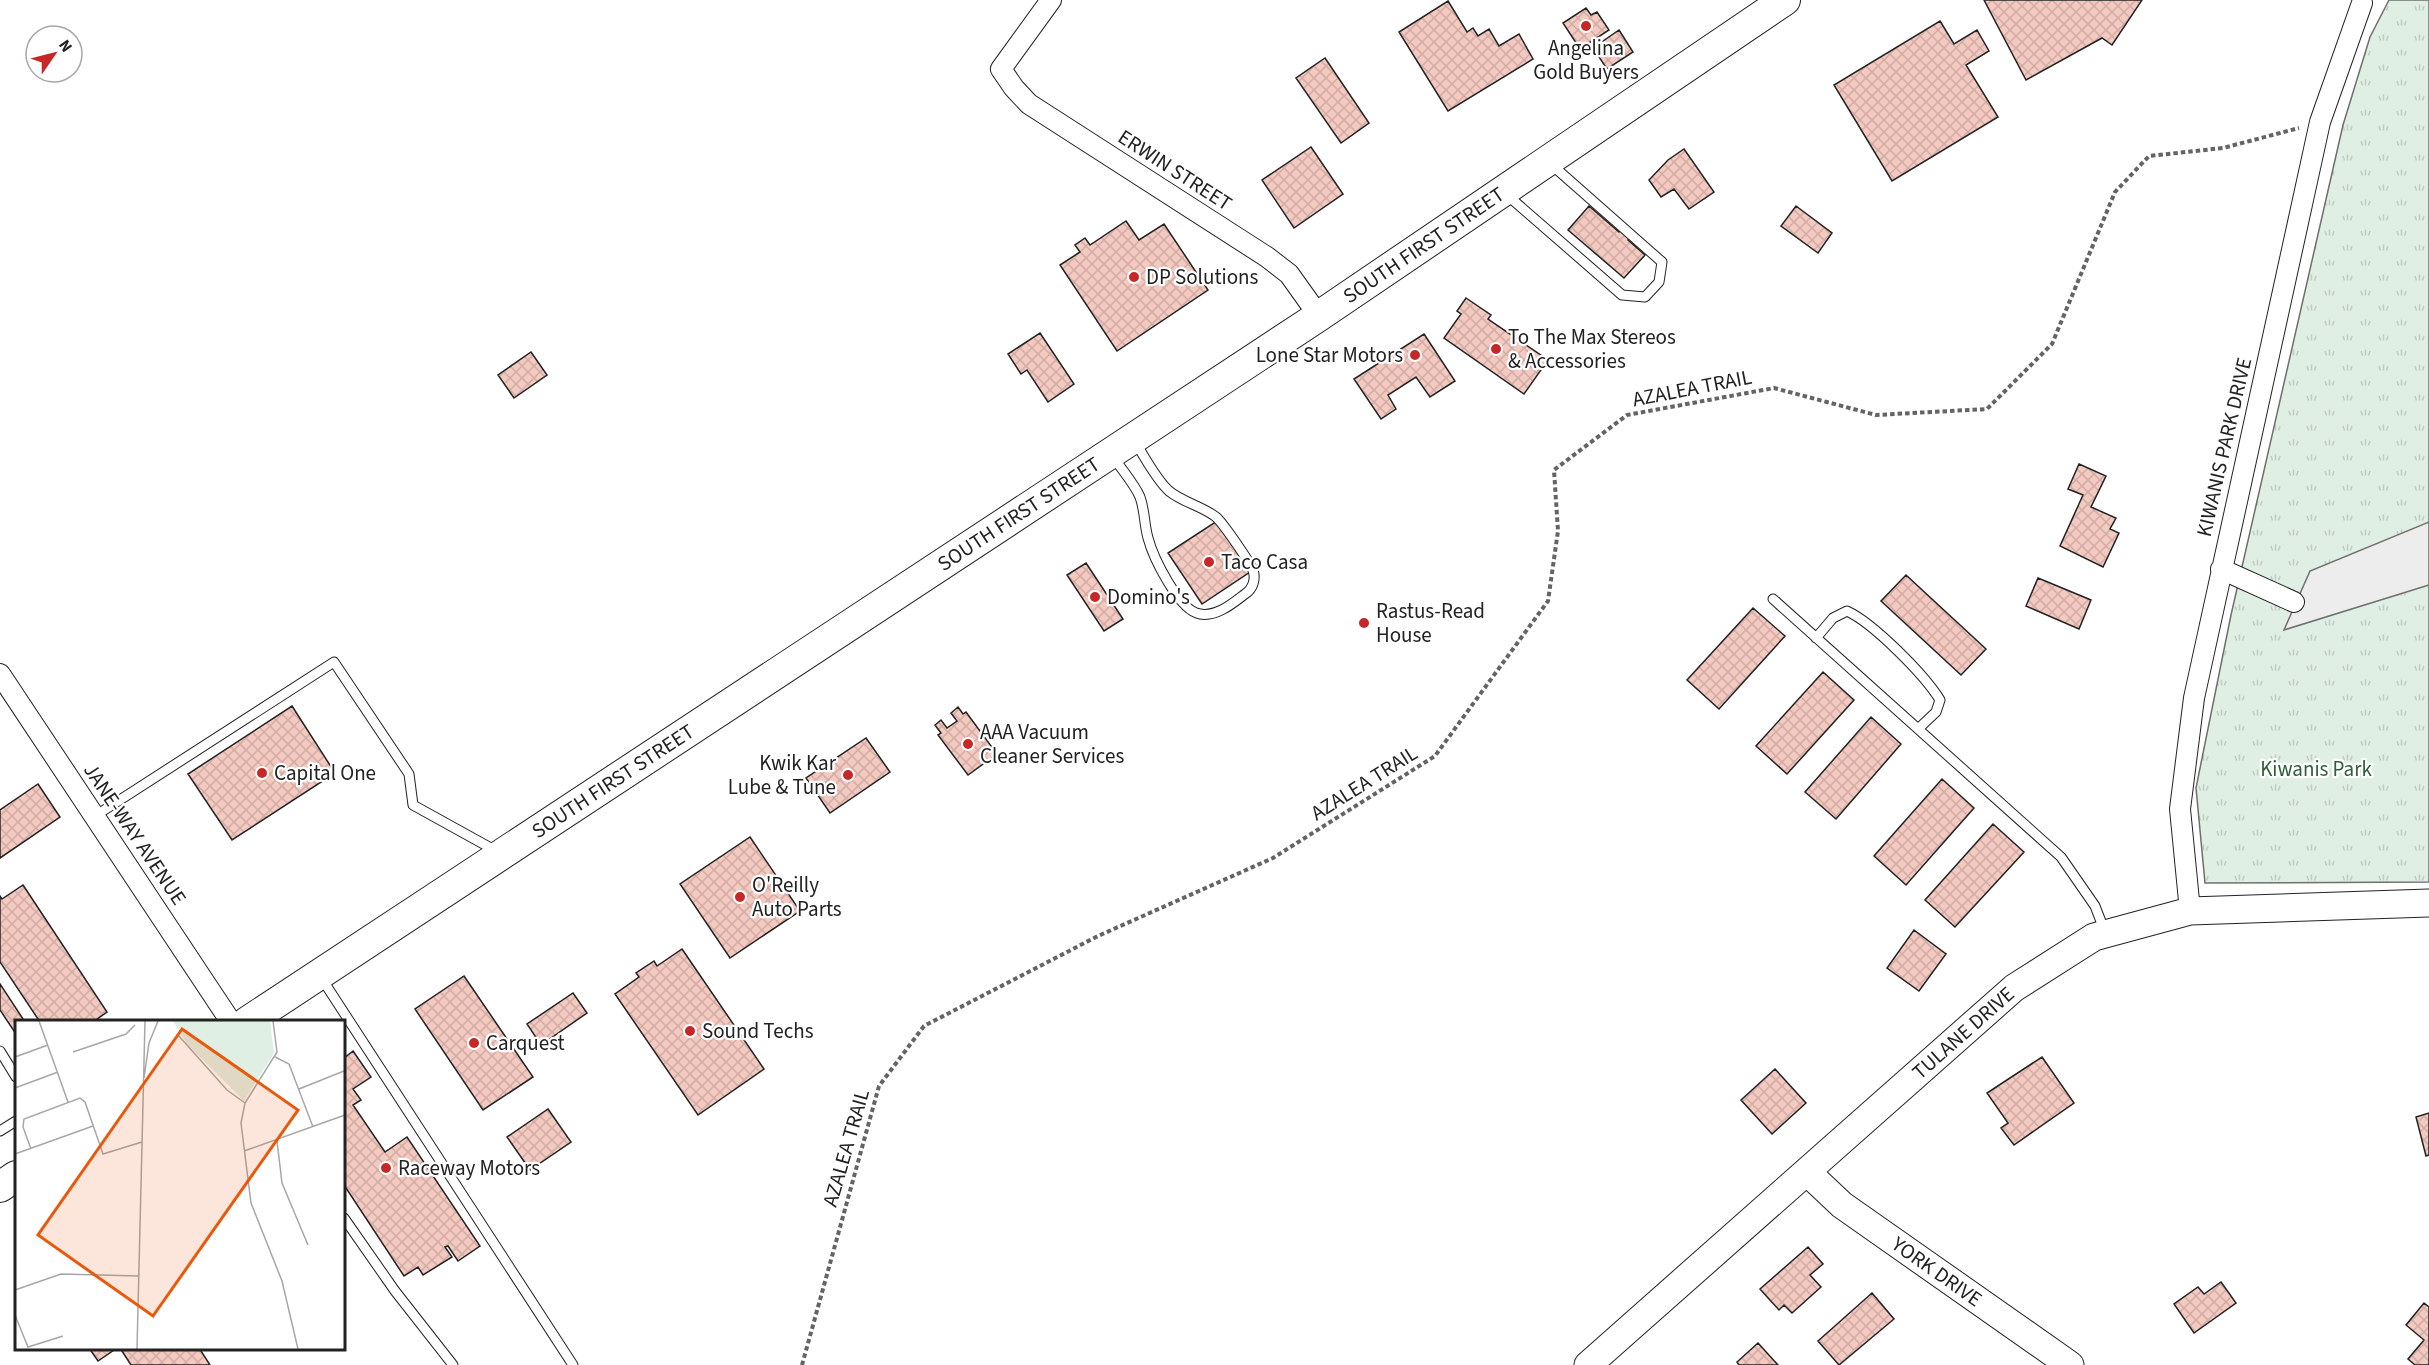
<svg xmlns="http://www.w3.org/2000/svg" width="2429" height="1365" viewBox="0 0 2429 1365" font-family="'Source Sans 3',sans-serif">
<defs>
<pattern id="grass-tufts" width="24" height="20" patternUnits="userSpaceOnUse" patternTransform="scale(1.5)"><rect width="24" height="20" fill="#e0efe3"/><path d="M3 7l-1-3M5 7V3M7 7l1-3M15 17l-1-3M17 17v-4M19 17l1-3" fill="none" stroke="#c0cdc2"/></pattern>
<pattern id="building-cross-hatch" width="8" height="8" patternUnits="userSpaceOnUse" patternTransform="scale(1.5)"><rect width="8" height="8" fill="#f3c9c0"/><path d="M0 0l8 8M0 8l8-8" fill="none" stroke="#d0aca5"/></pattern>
</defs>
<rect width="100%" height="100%" fill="#fff"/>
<path fill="url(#grass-tufts)" stroke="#6f6f6f" stroke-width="1.5" d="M2389 0H2429V882L2205 883 2196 788 2231 615 2343 125 2370 37Z"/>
<path fill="#ededed" stroke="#6f6f6f" stroke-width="1.5" d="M2429 522V585L2284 630 2310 571Z"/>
<path fill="url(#building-cross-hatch)" stroke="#222" stroke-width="1.5" d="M1984 0H2142L2112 45 2102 38 2026 80Z
M1448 1 1467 32 1473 28 1478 36 1489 29 1499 46 1519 34 1533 59 1448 111 1399 32Z
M1586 8 1591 15 1597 12 1609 30 1580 49 1563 23Z
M1940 21 1954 44 1977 30 1989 51 1966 65 1998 117 1892 181 1834 85Z
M1619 30 1633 52 1607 69 1593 48Z
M1325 58 1369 123 1341 143 1296 78Z
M1311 147 1343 194 1294 228 1262 180Z
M1684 149 1714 192 1689 209 1674 189 1661 197 1649 180 1668 160Z
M1589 206 1619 232 1623 228 1632 236 1628 240 1645 255 1624 278 1568 230Z
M1796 206 1832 233 1818 253 1781 226Z
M1126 221 1139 240 1164 224 1208 290 1117 351 1060 265 1080 252 1075 245 1085 238 1090 245Z
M1466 298 1491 315 1488 319 1548 360 1524 394 1444 338 1461 314 1457 311Z
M1040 333 1074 384 1048 402 1027 370 1021 374 1008 354Z
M1424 334 1455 381 1430 397 1416 377 1388 395 1396 409 1381 419 1354 379Z
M531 352 547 375 514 398 498 375Z
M2079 464 2106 476 2091 507 2116 518 2110 529 2119 533 2103 567 2060 546 2083 495 2068 489Z
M1217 521 1250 572 1202 604 1168 553Z
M1086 563 1123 619 1104 631 1067 575Z
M1906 575 1986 649 1961 675 1881 601Z
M2038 578 2091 600 2079 629 2026 606Z
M1753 608 1785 636 1719 709 1687 680Z
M1823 672 1854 700 1787 774 1756 746Z
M292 706 335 773 232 840 188 774Z
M958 707 963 714 966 712 997 754 968 775 938 735 941 733 935 725 941 720 947 728 957 721 951 713Z
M1871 717 1901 744 1836 819 1805 792Z
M866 738 890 772 830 813 806 778Z
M1942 779 1974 808 1906 885 1874 856Z
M38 784 60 817 0 858V810Z
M1993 824 2024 852 1955 927 1925 900Z
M750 837 800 911 730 958 680 884Z
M23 885 107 1012 93 1022H40L0 962V896L2 899Z
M1914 930 1946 954 1919 991 1887 968Z
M682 949 764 1069 698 1115 615 994 639 977 636 973 654 961 657 966Z
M464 976 533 1077 483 1110 415 1009Z
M0 984 25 1022H16V1034L0 1010Z
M573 993 587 1013 541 1045 527 1024Z
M353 1051 371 1077 353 1089 361 1100 353 1105 385 1152 407 1137 480 1246 458 1261 448 1246 445 1247 452 1257 423 1275 418 1267 404 1276 344 1185V1058Z
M2042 1057 2074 1103 2014 1145 2001 1128 2008 1123 1987 1093Z
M1775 1069 1806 1103 1772 1134 1741 1100Z
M548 1109 571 1142 530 1170 507 1137Z
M2429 1113V1155L2426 1156 2416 1117Z
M1808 1247 1823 1264 1810 1275 1821 1287 1792 1313 1784 1305 1779 1310 1760 1289Z
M2221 1282 2236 1303 2194 1333 2174 1304 2198 1287 2204 1294Z
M1872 1293 1894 1319 1839 1365 1818 1341Z
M2424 1303 2429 1307V1365H2415L2408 1359 2424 1340 2406 1325Z
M1758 1343 1778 1365H1739L1737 1362Z
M89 1348H117L98 1361Z
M120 1348H205L201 1351 210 1365H131Z"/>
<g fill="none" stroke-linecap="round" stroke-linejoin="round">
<defs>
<path id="lane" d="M1506 194 1622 295 1645 297 1659 282 1662 262 1552 165
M1112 455C1121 469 1134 483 1140 497 1145 511 1144 524 1148 538 1153 557 1179 611 1200 614 1217 617 1233 603 1245 594 1253 589 1256 579 1253 570 1249 561 1223 523 1216 517 1202 506 1182 502 1169 491 1155 478 1145 457 1135 442
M1773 599 2061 857 2095 906 2105 932
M1816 638 1833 618 1847 611C1873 623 1924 674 1940 700L1936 712 1918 729
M95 816 334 662 409 774 413 805 498 852
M322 979 573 1365
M0 1051 16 1077
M0 1131 16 1121
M344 1218 395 1291 453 1365"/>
<path id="street" d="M1051 0 1001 69 1014 88 1029 104 1267 257 1289 274 1319 316
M2221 569 2294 602
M0 674 231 1022
M2190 911 2180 809 2194 698 2320 122 2362 3"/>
<g id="secondary">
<path id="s1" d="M1807 1172 1842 1205 2070 1365"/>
<path id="s2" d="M1588 1365 2014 988 2094 937 2190 911 2429 903"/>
</g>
<g id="primary">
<path id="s3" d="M247 1022 1319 316 1785 0"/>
<path d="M0 1187 16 1176"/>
</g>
</defs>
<use href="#lane" stroke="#222" stroke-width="11"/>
<use href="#street" stroke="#222" stroke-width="22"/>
<use href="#secondary" stroke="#222" stroke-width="29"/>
<use href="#primary" stroke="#222" stroke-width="32"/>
<path stroke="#646464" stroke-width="4" stroke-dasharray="4.5 3" stroke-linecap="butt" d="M802 1365 879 1086 924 1026 1098 936 1273 858 1435 756 1548 601 1558 531 1554 470 1627 415 1774 388 1876 415 1987 409 2052 344 2115 192 2149 156 2223 148 2299 128"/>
<use href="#lane" stroke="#fff" stroke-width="9"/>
<use href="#street" stroke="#fff" stroke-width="20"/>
<use href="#secondary" stroke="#fff" stroke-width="27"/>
<use href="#primary" stroke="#fff" stroke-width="30"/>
</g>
<g fill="#c62828" stroke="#fff" stroke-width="2">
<circle cx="1586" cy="26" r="6"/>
<circle cx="1134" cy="277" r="6"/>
<circle cx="1496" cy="349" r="6"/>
<circle cx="1415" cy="355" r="6"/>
<circle cx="1209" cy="562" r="6"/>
<circle cx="1095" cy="597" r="6"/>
<circle cx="1364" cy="623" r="6"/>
<circle cx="968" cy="744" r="6"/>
<circle cx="262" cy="773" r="6"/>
<circle cx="848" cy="775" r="6"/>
<circle cx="740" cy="897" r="6"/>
<circle cx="690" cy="1031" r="6"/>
<circle cx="474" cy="1043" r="6"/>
<circle cx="386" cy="1168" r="6"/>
</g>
<g text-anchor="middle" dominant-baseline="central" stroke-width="4.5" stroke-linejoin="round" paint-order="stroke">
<g font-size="21" fill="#222" stroke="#fff" text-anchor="start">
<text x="1586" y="48" text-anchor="middle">Angelina<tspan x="1586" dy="24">Gold Buyers</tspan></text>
<text x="1146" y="277">DP Solutions</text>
<text x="1508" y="337">To The Max Stereos<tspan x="1508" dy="24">&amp; Accessories</tspan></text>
<text x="1403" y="355" text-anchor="end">Lone Star Motors</text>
<text x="1221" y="562">Taco Casa</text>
<text x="1107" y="597">Domino's</text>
<text x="1376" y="611">Rastus-Read<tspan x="1376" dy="24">House</tspan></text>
<text x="980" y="732">AAA Vacuum<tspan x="980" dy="24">Cleaner Services</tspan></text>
<text x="836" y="763" text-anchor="end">Kwik Kar<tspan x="836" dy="24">Lube &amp; Tune</tspan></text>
<text x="274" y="773">Capital One</text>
<text x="752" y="885">O'Reilly<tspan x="752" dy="24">Auto Parts</tspan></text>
<text x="702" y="1031">Sound Techs</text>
<text x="486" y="1043">Carquest</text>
<text x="398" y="1168">Raceway Motors</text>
</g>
<g font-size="21" fill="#222" stroke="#fff">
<text transform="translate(1175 170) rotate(33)">ERWIN STREET</text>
<text stroke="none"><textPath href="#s3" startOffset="1410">SOUTH FIRST STREET</textPath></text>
<text transform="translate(1692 388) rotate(-11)">AZALEA TRAIL</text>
<text transform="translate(2224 447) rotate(-77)">KIWANIS PARK DRIVE</text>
<text stroke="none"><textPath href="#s3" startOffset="924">SOUTH FIRST STREET</textPath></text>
<text stroke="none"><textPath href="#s3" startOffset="438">SOUTH FIRST STREET</textPath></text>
<text transform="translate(1364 783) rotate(-32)">AZALEA TRAIL</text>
<text transform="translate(135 834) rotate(56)">JANE-WAY AVENUE</text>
<text stroke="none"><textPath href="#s2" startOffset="501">TULANE DRIVE</textPath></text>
<text transform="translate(846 1148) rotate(-74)">AZALEA TRAIL</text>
<text stroke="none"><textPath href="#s1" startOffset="164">YORK DRIVE</textPath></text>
</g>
<g font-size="21" fill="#2f5e38" stroke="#fff">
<text x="2316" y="769">Kiwanis Park</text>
</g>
</g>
<g transform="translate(15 1020)">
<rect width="330" height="330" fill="#fff"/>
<path d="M158 1H255L259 33 229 81 172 24Z" fill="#e0efe3"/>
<path d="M223 22 239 26 234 49 218 45Z" fill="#e0efe3"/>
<path fill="none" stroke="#a7a7a7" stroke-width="1.5" d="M24 1 53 82M258 1 262 32 230 83 226 103 236 183 267 261 283 329M163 15 212 70 230 83M58 32 111 14 120 5M0 37 33 25M260 37 274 44 298 107M129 58 134 23 143 1M0 68 43 52M284 69 329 51M262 121 267 163 293 225M16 129 8 107 9 99 65 78 70 82 88 134 127 122M229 131 330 95M0 134 78 106M0 270 46 254 124 256M0 295 13 327 48 316M122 329 130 1"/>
<path fill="#e8590c" fill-opacity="0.15" stroke="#e8590c" stroke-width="3" d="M167 9 283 90 138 296 23 215Z"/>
<rect width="330" height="330" fill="none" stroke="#222" stroke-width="3"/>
</g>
<g transform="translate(54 54) rotate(55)"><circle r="28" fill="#ffffff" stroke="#a7a7a7" stroke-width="1.5"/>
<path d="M0-4.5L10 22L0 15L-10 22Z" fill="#c62828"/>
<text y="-9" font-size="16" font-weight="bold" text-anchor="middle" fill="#222222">N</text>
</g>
</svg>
